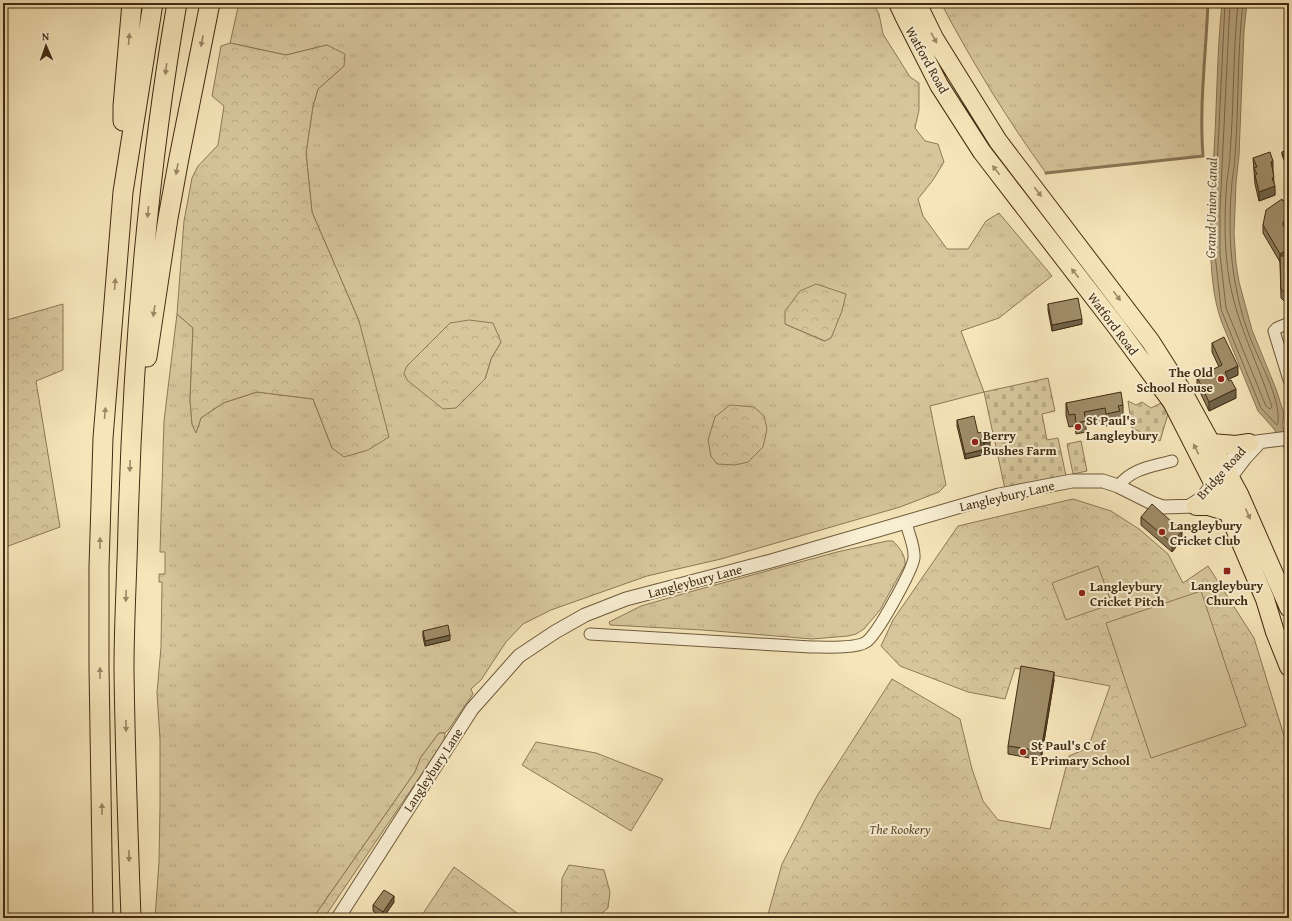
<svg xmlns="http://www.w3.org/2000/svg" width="1292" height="921" viewBox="0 0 1292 921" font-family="'Gentium Book Plus',serif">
<defs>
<pattern id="grass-tufts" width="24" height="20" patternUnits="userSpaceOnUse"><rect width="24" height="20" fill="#d7c69c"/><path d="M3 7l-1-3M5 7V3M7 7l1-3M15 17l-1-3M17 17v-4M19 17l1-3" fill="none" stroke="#baaa85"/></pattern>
<pattern id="forest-crowns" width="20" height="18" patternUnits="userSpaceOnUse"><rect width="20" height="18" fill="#d7c69c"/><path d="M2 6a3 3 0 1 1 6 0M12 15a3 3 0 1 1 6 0" fill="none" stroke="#baaa85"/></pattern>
<pattern id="cemetery-stones" width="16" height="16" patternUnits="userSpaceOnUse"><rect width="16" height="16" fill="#d7c69c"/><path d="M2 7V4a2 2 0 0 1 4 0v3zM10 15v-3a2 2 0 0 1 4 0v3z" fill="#baaa85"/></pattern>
</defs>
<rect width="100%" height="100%" fill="#f5e5b9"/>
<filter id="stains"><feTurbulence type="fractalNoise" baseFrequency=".005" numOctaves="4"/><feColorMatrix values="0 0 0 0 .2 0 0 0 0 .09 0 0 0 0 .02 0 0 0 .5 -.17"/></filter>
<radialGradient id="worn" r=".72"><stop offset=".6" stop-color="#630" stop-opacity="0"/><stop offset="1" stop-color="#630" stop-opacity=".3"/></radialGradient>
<path fill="url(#grass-tufts)" stroke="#8c7956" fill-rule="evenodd" d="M239 3H873L879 14 883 34 910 77 919 83V110L915 128 925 141 938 144 944 162 933 180 918 199 923 216 947 249H968L986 221 999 213 1052 276 999 318 961 331 984 392 930 406 946 485 939 492 900 507 721 559 647 576 551 610 523 624 506 642 481 680 471 689 473 694 449 729 445 733H439L421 757 415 772 313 918H155L159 862 160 806V739L157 693 161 647 162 582H159V574H165V552H160L164 421 177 314 193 328 190 400 192 424 196 432 201 418 223 403 257 392 313 399 332 448 359 321 312 212 306 153 313 106 318 89 344 66 327 45 286 55 230 43ZM785 324 831 338 824 341ZM501 342 491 359 485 379 456 408Z
M941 3H1208C1206 54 1199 105 1203 156L1046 173C1007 119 972 62 941 3Z
M887 541H893C899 547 906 556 905 565L880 610 864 629 856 634 848 636 812 639 703 630 610 625 609 622 641 606 693 591 837 552Z"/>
<path fill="url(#forest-crowns)" stroke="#8c7956" d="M230 43 286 55 327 45 345 54 344 66 318 89 313 106 306 153 312 212 359 321 389 437 368 450 344 457 332 448 313 399 257 392 223 403 201 418 196 433 192 424 190 400 193 328 177 314 184 221 192 178 198 166 218 145 224 106 212 96 221 46Z
M816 284 846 294 842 311 831 338 825 341 785 324V311L800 291Z
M63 304V370L36 381 60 527 3 548V321Z
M469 320 493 323 501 342 491 359 485 379 456 408 443 409 407 380 404 373 407 366 450 323Z
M730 405 754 407 764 416 767 429 763 447 748 462 735 465 717 464 711 456 708 440 715 417Z
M1073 499 1111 511 1139 529 1168 554 1183 583 1208 566 1254 638 1289 752V918H767L782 864 817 796 892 679 960 719 972 769 983 801 998 820 1050 829 1069 756 1088 748 1110 686 1015 668 1005 699 968 692 900 666 881 646 893 620 958 526Z
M439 733H445L444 741 324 918H313L415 772 421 757Z
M536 742 596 753 663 779 631 831 522 765Z
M569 865 604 870 610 892 608 908 596 918H561L562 878Z
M454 867 517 913 513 918H420Z"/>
<path fill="url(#cemetery-stones)" stroke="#8c7956" d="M1048 378 1055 411 1042 414 1047 440 1058 438 1066 476 1005 489 984 392Z
M1128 401 1136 405 1142 402 1151 408 1161 403 1168 414 1160 441 1132 428Z
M1081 441 1087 471 1073 474 1067 444Z"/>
<path fill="#d7c69c" stroke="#8c7956" d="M1098 566 1112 604 1066 620 1052 583Z
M1201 591 1246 726 1151 758 1106 623Z"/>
<path fill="#b8a680" stroke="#897554" d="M1222 3H1247L1244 31 1239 155 1236 183 1234 234 1236 263 1239 282 1252 330 1276 389 1284 414 1282 426 1289 438V475L1285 462 1286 452 1274 429 1258 411 1222 323C1204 275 1212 203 1214 152 1217 102 1217 52 1222 3Z"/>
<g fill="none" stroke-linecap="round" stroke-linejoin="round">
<path stroke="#7d6948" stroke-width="1" d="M1225 3 1215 209V254L1221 309 1226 322 1261 408 1277 425 1278 423C1281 397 1257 358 1248 332 1242 316 1238 299 1235 282 1229 249 1229 215 1232 182 1233 173 1235 164 1235 155 1239 104 1237 53 1243 3
M1230 3 1220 209V254L1226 308 1263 399 1266 406 1270 409 1272 407C1259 365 1238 327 1230 284 1224 251 1224 215 1227 181 1228 172 1230 163 1230 154 1234 104 1233 53 1238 3"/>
<path stroke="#897554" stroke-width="3" d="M1046 173 1203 156C1199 105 1206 54 1208 3"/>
<defs>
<path id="minor" d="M1289 323 1277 328 1274 331 1289 380
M1118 486C1133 468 1150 467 1172 461
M590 634 811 647C823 647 856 649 866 642 877 635 912 571 914 558 915 546 908 533 906 522"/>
<path id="tertiary" d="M1226 483 1245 458 1259 443
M1191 505 1202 498 1238 451 1249 443 1289 438
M338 918 472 709 519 656 555 632 585 615 626 599 771 561 999 495 1072 481H1103L1118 486 1152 503 1163 507 1196 506 1204 503"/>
<path id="trunk" d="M898 3 905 18 939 85 982 152 1116 326 1172 402 1228 512 1239 538 1265 599 1275 632 1289 667
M917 3 934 38 998 141 1151 342 1184 394 1239 494 1289 608
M1211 443 1236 445 1249 443
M1196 506H1208L1228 512"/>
<path id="motorway" d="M123 121V106L132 3
M147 357 168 218 179 158 210 3
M103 918 99 667V567L103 438 123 192 153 3
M131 918C128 835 125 752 124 669 124 621 127 574 128 526 133 351 147 176 177 3"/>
</defs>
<use href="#minor" stroke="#6f5a3b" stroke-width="13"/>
<use href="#tertiary" stroke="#6f5a3b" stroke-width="15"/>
<use href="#trunk" stroke="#422c11" stroke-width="20"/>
<use href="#motorway" stroke="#422c11" stroke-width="21"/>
<use href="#minor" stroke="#f8eed2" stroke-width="11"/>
<use href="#tertiary" stroke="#f8eed2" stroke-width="13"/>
<use href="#trunk" stroke="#f5e5b9" stroke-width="18"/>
<use href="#motorway" stroke="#f5e5b9" stroke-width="19"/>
</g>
<path fill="#897859" stroke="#422c11" d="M1289 150V163L1286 165 1282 155V152Z
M1253 158 1273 170 1275 195 1259 201 1255 184Z
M1289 198V227L1285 229 1289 235V306L1281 298 1280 262 1263 233V225L1283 201Z
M1048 304 1082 324 1052 331 1048 310Z
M1212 343 1238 375 1228 379 1236 398 1209 411 1197 386V377L1219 367 1212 352Z
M1066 403 1123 405V416L1120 417V423L1106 426 1105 420 1086 423V432L1076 434 1075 426 1069 427 1066 415Z
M957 420 978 433 990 447 984 448V445L981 446 982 455 965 459 957 426Z
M1141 517 1182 539 1172 552 1141 525Z
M423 631 450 640 425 646 423 637Z
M1054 680 1041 760 1008 754V746Z
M394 902 383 918 373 911V905Z"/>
<path fill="#6f6249" stroke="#422c11" d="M1289 160V163L1286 165V162Z
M1273 161V170L1271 171V162Z
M1275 186V195L1259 201V192Z
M1289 218V227L1283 231V222Z
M1289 249V257L1280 263V254Z
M1082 319V324L1052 331V325Z
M1238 366V375L1225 381V372Z
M1236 389V398L1209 411V402Z
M980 440H984V445L980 446Z
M990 441V447L984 448V443Z
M982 450V455L965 459V454Z
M1182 531V539L1172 552V543Z
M450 635V640L425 646V641Z
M1054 672V680L1041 760V751Z
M394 896V902L383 918V912Z"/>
<path fill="#9f8c68" stroke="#422c11" d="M1289 150V160L1286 162 1282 152Z
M1270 152 1273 161 1271 162 1274 177 1272 178 1275 186 1259 192 1255 175 1257 174 1254 168 1257 167 1253 158Z
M1289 198V218L1283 222V225L1289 235V249L1280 254 1263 225 1266 210 1282 199 1283 201Z
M1280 256H1289V297L1281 289Z
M1078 298 1082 319 1052 325 1048 304Z
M1224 337 1238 366 1225 372 1229 381 1231 380 1236 389 1209 402 1197 377 1222 365 1212 343Z
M1121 392 1123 405 1118 406 1120 411 1106 414 1105 408 1084 412 1086 421 1076 423 1075 414 1069 415 1066 403Z
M974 416 978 433 988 431 990 441 984 443V440H980L982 450 965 454 957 420Z
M1152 504 1182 531 1172 543 1141 517Z
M448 625 450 635 425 641 423 631Z
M1021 666 1054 672 1041 751 1008 746Z
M384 890 394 896 383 912 373 905Z"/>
<defs><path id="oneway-solid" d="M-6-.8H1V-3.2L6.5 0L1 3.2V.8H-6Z"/></defs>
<g fill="#9c8865">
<use href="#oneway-solid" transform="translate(934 38) rotate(61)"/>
<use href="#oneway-solid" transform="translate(129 39) rotate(-85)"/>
<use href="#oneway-solid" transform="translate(202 41) rotate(101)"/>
<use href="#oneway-solid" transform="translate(166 69) rotate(97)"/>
<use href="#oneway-solid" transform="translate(177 169) rotate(100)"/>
<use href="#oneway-solid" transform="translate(996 170) rotate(-128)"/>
<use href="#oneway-solid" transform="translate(1038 192) rotate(53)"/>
<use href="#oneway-solid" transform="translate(148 212) rotate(95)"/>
<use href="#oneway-solid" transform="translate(1075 273) rotate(-128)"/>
<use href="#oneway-solid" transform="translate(115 284) rotate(-85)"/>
<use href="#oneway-solid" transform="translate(1117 296) rotate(53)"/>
<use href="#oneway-solid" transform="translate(154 311) rotate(99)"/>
<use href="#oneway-solid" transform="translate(105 413) rotate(-85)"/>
<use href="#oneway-solid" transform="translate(1196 449) rotate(-116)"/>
<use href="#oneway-solid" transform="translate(130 466) rotate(92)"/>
<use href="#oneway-solid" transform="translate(1248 514) rotate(66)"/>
<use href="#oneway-solid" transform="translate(100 543) rotate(-89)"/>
<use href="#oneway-solid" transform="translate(126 596) rotate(92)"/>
<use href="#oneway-solid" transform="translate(100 673) rotate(-91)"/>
<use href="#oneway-solid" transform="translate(126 726) rotate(89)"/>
<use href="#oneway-solid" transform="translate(102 809) rotate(-91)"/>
<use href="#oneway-solid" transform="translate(129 856) rotate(89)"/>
</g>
<g fill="#8f2418" stroke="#f8eed2" stroke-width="1.5">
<circle cx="1221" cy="379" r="4"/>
<circle cx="1078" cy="427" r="4"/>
<circle cx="975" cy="442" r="4"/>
<circle cx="1162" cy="532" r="4"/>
<rect x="1223" y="567" width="8" height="8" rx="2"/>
<circle cx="1082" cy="593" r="4"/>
<circle cx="1023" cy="752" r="4"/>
</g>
<g text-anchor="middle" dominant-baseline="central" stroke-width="4" stroke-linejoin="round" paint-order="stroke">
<g font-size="13" fill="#422c11" stroke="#f8eed2">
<text transform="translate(927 60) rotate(61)">Watford Road</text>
<text transform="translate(1113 324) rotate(53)">Watford Road</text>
<text transform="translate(1221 473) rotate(-48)">Bridge Road</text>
<text transform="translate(1007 496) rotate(-13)">Langleybury Lane</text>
<text transform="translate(695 581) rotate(-15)">Langleybury Lane</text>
<text transform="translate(433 770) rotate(-57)">Langleybury Lane</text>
</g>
<g font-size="13" font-weight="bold" fill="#422c11" stroke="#f8eed2" text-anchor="start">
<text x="1213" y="372" text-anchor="end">The Old<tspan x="1213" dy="15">School House</tspan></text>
<text x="1086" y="420">St Paul's<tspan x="1086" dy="15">Langleybury</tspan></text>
<text x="983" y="435">Berry<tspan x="983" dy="15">Bushes Farm</tspan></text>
<text x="1170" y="525">Langleybury<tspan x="1170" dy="15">Cricket Club</tspan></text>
<text x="1227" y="585" text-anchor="middle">Langleybury<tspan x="1227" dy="15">Church</tspan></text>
<text x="1090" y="586">Langleybury<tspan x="1090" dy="15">Cricket Pitch</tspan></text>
<text x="1031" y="745">St Paul's C of<tspan x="1031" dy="15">E Primary School</tspan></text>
</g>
<g font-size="13" font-style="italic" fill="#604b2d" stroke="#f8eed2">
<text x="900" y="829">The Rookery</text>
</g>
<g font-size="14" font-style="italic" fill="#655132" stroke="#f8eed2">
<text transform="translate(1211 208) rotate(-89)">Grand Union Canal</text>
</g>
</g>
<rect width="1292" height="921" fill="none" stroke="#f5e5b9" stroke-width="16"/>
<rect x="4" y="4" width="1284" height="913" fill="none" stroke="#422c11" stroke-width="2"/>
<rect x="8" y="8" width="1276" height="905" fill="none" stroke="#422c11"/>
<g transform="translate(46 46) rotate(358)" stroke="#f8eed2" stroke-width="3" paint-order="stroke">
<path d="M0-3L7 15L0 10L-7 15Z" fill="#422c11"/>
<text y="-6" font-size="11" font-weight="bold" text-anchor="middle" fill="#422c11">N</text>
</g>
<rect width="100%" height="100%" filter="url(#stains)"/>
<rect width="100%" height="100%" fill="url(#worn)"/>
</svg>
